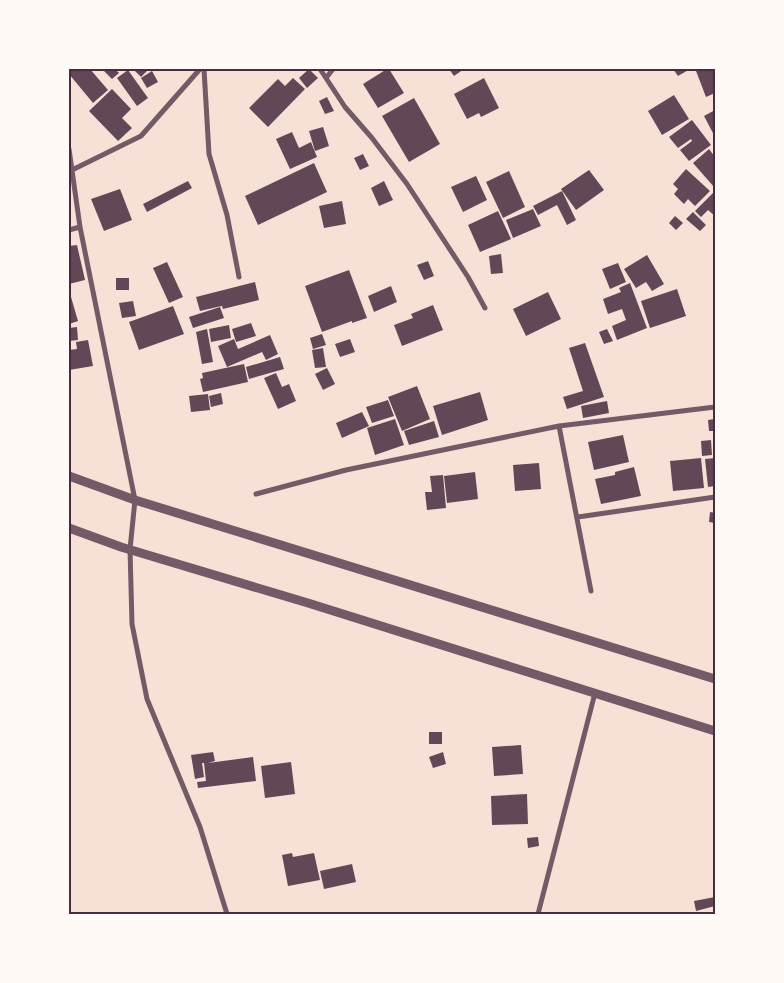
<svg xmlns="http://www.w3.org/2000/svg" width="784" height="983" viewBox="0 0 784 983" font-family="Montserrat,sans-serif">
<rect width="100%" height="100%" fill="#f7e1d7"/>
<path fill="#644757" d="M69 69H90L108 90 93 103 69 74Z
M102 69H115L119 73 112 79Z
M133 69H149L141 77Z
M309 69 318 78 307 88 299 78Z
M387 69H389L404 93 378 108 363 84Z
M449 69H464L454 76Z
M673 69H690L678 76Z
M702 69H715V93L706 97 696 71Z
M128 70 148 98 137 106 117 78Z
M152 71 158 82 147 88 141 78Z
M293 78 305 89 268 127 249 108 278 79 285 86Z
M484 78 499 108 481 117 479 113 467 119 454 94Z
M112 89 131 109 122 118 132 128 118 141 89 111Z
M674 95 689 119 662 135 648 111Z
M327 97 334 111 325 114 319 101Z
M414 98 440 144 409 162 382 116Z
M715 110V137L704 116Z
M692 120 711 145 689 161 680 150 692 141 691 139 678 148 669 137Z
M323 127 329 146 315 151 309 131Z
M292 132 299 148 311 142 317 157 290 169 276 139Z
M709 149 715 157V186L714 187 693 163Z
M363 154 369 166 360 170 354 158Z
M314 163 327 192 258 225 245 196Z
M686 169 710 191 695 206 688 199 684 204 674 194 678 189 673 184Z
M589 170 604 190 576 210 561 189Z
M509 171 525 207 503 218 486 182Z
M476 176 487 200 463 212 451 187Z
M188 181 192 188 147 212 143 204Z
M384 181 393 200 379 206 371 188Z
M120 189 132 220 104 231 91 199Z
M562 191 576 220 567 225 557 205 538 215 533 206Z
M715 191V216L708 210 701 217 695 211Z
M342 201 346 224 324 228 319 206Z
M533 209 541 226 513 238 506 220Z
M498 211 511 239 480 252 468 225Z
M693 212 706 225 700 231 686 219Z
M675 216 683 223 676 230 669 223Z
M77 245 85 280 69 284V246Z
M501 254 503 273 491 274 489 256Z
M647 255 664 284 652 291 646 282 636 288 624 269Z
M428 261 434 276 424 280 417 265Z
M167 262 183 297 169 303 153 268Z
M618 263 626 282 610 289 602 269Z
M349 270 367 318 352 323V321L322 332 305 286Z
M116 278H129V290H116Z
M255 282 259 300 223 309 222 306 226 305 200 311 196 297Z
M630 283 647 328 617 340 612 326 626 320 622 309 608 314 603 299 621 292 619 288Z
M391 286 397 302 374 312 368 296Z
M677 289 686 316 650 328 641 301Z
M69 290 78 321 69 324Z
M548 292 561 319 526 336 513 309Z
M133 301 136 316 122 318 119 303Z
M433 305 443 330 402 346 394 325 413 318 411 314Z
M173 306 184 334 139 350 129 322Z
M220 307 224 318 193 328 189 317Z
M251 323 256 336 236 342 232 329Z
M229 325 231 338 211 342 209 329Z
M77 327 78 340 69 341V328Z
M207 329 213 362 202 364 196 332Z
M607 329 613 341 604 344 599 332Z
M322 334 326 345 313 349 310 338Z
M270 335 278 354 266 360 262 352 227 367 218 346 234 339 238 349Z
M350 339 355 352 340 357 335 344Z
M88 340 93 366 69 370V350L77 349 76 342Z
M585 343 604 397 567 409 563 397 583 391 569 348Z
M323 348 326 367 315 368 312 350Z
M280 357 284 369 249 379 246 367Z
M244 364 248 382 203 392 200 379 203 378 202 373Z
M327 368 335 384 323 390 315 374Z
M276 373 282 387 289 384 296 401 278 409 264 378Z
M417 386 430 419 402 431 388 397Z
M480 392 488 420 442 435 433 406Z
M221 393 223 404 211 407 209 396Z
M208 394 210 410 191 412 189 396Z
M388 400 394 416 372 423 366 407Z
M607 401 609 413 583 418 581 406Z
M362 412 369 426 342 438 336 423Z
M395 419 404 445 375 455 367 428Z
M715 419V431H709L708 420Z
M434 421 439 437 409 445 404 431Z
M623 435 629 462 594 470 588 442Z
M711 440 712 455 702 456 701 441Z
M701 458 704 488 673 491 670 461Z
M715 458V486L708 487 705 459Z
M539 463 541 489 515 491 513 465Z
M634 467 641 496 601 504 595 479 615 475V472Z
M475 472 478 499 447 503 444 476Z
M443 475 446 508 427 510 425 492H432L430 476Z
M710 512 715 513V523L709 522Z
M429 732H442V744H429Z
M521 745 523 774 494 776 492 747Z
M213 752 215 761 208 763 253 757 256 781 198 788 197 782 206 781 204 763H202L204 777 195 779 191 755Z
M443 752 446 764 433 768 429 757Z
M291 762 295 794 265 798 261 766Z
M527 794 528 824 492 825 491 796Z
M538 837 539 846 528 848 527 838Z
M292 853 293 857 314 853 320 880 288 886 282 855Z
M352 864 356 882 324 889 320 871Z
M715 897V906L696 911 694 901Z"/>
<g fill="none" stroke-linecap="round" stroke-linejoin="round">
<path stroke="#755966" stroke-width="5" d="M204 69 209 154 227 215 239 277
M320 69 345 107 372 138 407 184 468 277 485 308
M326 78 333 69
M69 149 80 227 135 500 130 549 132 624 147 699 200 827 227 914
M72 170 141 136 200 69
M69 230 80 227
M559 426 591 591
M256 494 346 470 559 426 715 407
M578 517 715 497
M538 914 595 693"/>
<path stroke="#755966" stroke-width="9" d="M69 476 135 500 715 679
M69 528 121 547 308 603 715 731"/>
</g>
<rect width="784" height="983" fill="none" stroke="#fffaf5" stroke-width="140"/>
<rect x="70" y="70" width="644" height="843" fill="none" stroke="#4a2c40" stroke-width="2"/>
</svg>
